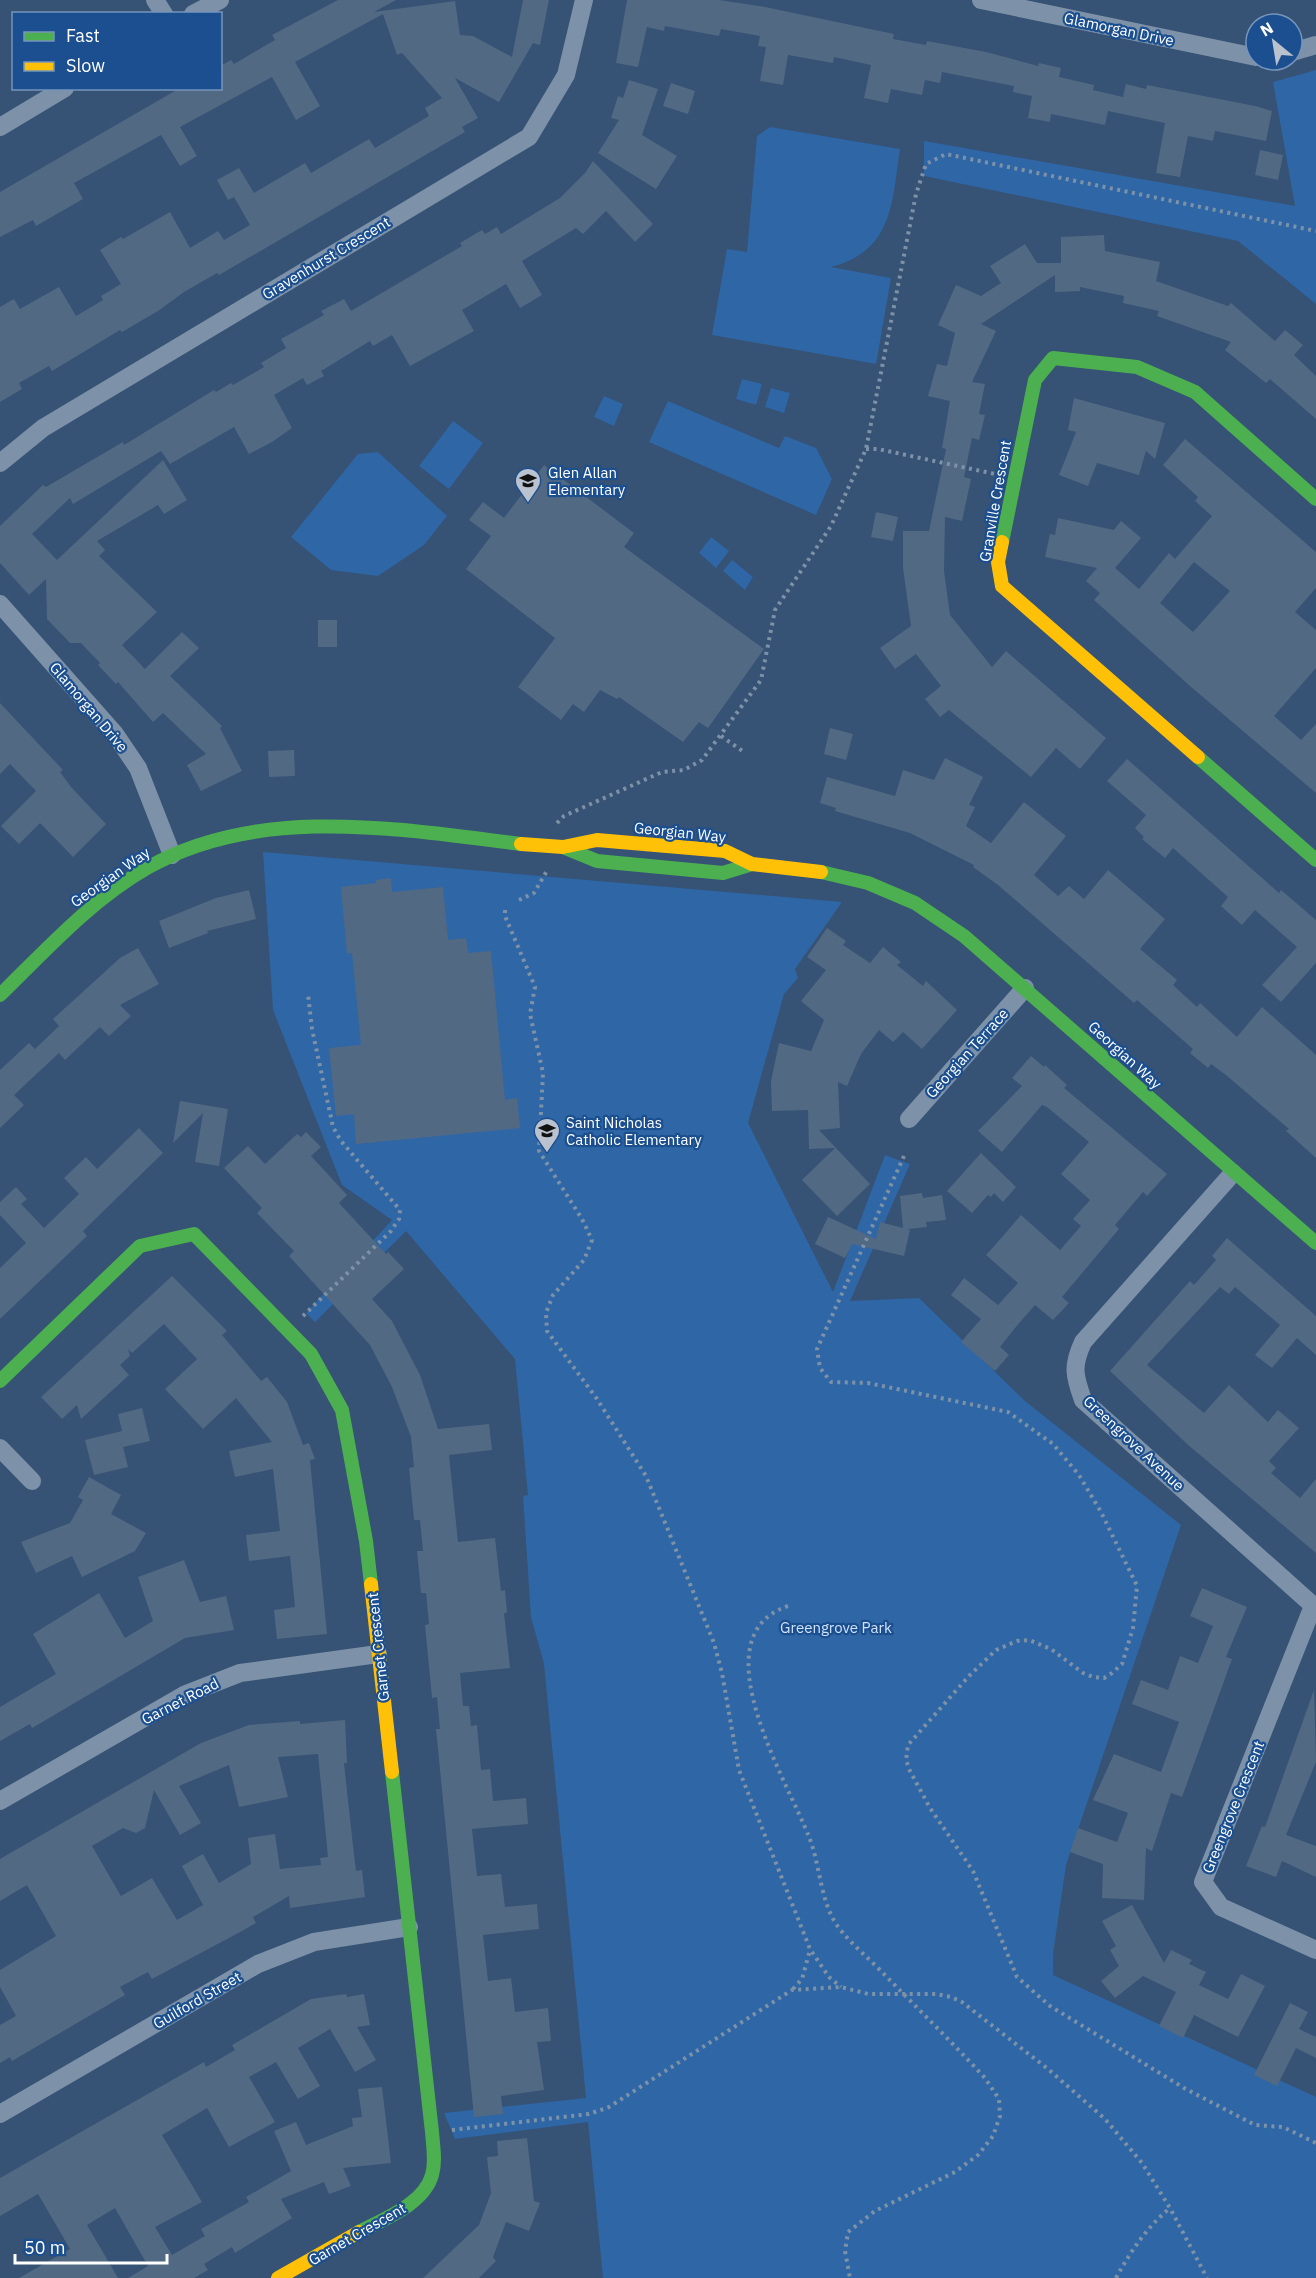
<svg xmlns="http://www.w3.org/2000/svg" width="1316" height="2278" viewBox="0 0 1316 2278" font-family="'IBM Plex Sans',sans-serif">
<rect width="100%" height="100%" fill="#365274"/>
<path fill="#2f66a5" d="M1316 70V304L1238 241 924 176V141L1295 206 1273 82Z
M770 127 900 149C892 203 893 251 831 267L891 278 876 364 712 335 727 249 747 252 757 136Z
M742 379 762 384 756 405 736 399Z
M771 388 790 393 784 413 765 407Z
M604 396 623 404 614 426 594 417Z
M668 401 779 448 785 436 816 448 832 479 816 515 649 442Z
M453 421 483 443 449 489 419 466Z
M378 452 447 516 424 545 378 576 331 570 291 537 358 454Z
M711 537 729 551 716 568 699 553Z
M732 560 753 577 745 590 723 571Z
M263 852 842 902 795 969 798 978 784 994 748 1123 833 1292 885 1155 910 1164 850 1301 919 1298 1025 1401 1181 1525 1066 1865 1053 1954V1975L1316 2097V2278H603L588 2122 455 2139 444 2113 586 2098 544 1664 531 1617 523 1496 528 1495 515 1359 406 1231 315 1322 306 1313 392 1220 342 1185 273 1010Z"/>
<path fill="#526984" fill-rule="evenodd" d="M338 0H396L374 12 455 1 460 35 473 36 512 57 523 0H549L540 45 533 43 499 102 455 78 478 118 462 127 465 132 219 275 217 273 184 292 158 311 122 332 120 330 52 371 49 366 19 383 22 389 0 402V307L14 299 20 309 59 287 76 316 103 300 101 296 121 284 100 250 121 237 123 239 170 212 190 248 218 231 224 240 250 225 234 197 228 200 217 180 239 168 254 193 305 163 311 173 369 139 375 148 429 116 425 108 442 98 402 53 397 55 383 14 295 62 320 106 296 120 272 77 180 127 197 156 180 166 161 135 74 183 83 199 36 226 33 220 0 237V192L180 88H220V66L231 60 234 64 275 40 272 35Z
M627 0H719L765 7 894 34 893 39 926 45 927 41 986 52 1038 66 1039 63 1061 68 1059 77 1094 85 1093 90 1123 97 1126 84 1146 89 1147 85 1255 106 1272 111 1266 141 1215 131 1213 141 1188 136 1180 177 1156 173 1165 123 1108 111 1105 125 1051 114 1050 122 1028 118 1032 96 1013 92 1014 86 942 72 940 83 925 80 922 95 891 89 888 103 864 98 871 65 834 57 833 63 788 55 783 85 760 81 766 47 758 46 760 36 721 29 719 36 665 26 664 31 647 27 638 67 616 63Z
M629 80 658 89 642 135 677 156 656 189 598 153 619 120 611 118 618 96 623 98Z
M671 83 695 91 688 114 663 106Z
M1260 150 1283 155 1278 180 1255 175Z
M593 161 653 224 635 242 606 211 583 234 576 228 522 261 542 295 520 308 506 284 462 310 474 331 410 366 392 335 373 346 370 341 321 371 324 376 307 385 303 378 274 395 292 428 272 442 249 454 234 427 170 464 161 451 73 504 70 498 32 534 57 560 163 460 187 500 164 514 158 505 97 541 105 550 99 556 157 612 122 645 145 669 182 632 199 648 170 676 222 726 220 728 242 771 201 791 187 765 206 754 163 713 153 722 118 682 116 684 98 665 100 663 81 643H70L47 619 46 579 29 595 0 563V526L43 485 46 487 123 442 124 445 214 390 216 392 231 383 233 385 264 367 261 363 286 348 281 339 324 315 321 311 344 299 351 311 462 246 460 243 482 230 485 234 497 227 501 234 560 198 585 173Z
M1104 235 1105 251 1160 262 1156 281 1228 306 1231 303 1275 341 1285 330 1303 345 1294 355 1316 376V419L1270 379 1266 383 1225 350 1231 342 1157 316 1159 311 1123 303 1124 296 1080 287V291L1055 292V275L981 324 996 331 972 382 985 384 979 414 985 415 979 440 972 438 964 477 971 479 962 521 945 517 944 571 950 615 992 667 1006 651 1106 738 1080 769 1056 748 1031 777 949 710 940 717 925 699 941 686 916 654 895 669 880 648 911 626 903 568V531H929L946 449 942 448 950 401 928 396 937 364 947 366 955 333 938 325 956 285 981 296 1001 283 990 266 1025 244 1037 263H1061V237Z
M1074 398 1165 423 1155 459 1146 451 1139 475 1097 463 1088 486 1059 475 1076 432 1068 430Z
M1185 439 1316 552V588L1295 612 1316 630V668L1274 716 1301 740 1316 724V793L1190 686 1094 600 1100 593 1086 581 1097 568 1045 557 1050 534 1055 535 1058 518 1114 530 1121 521 1141 538 1115 568 1139 589 1169 553 1175 559 1212 516 1195 501 1198 497 1163 465ZM1194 562 1230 591 1193 632 1160 603Z
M544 465 634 533 624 547 764 649 708 728 699 722 683 742 619 697 617 699 600 690 584 712 573 704 561 720 518 687 555 638 466 569 491 536 469 520 483 502 504 518Z
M876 512 898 517 893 541 871 537Z
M318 620H337V647H318Z
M0 703 63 770 60 772 71 787 106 824 73 857 40 823 19 844 1 826 36 791 10 764 0 774Z
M830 728 853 734 846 760 824 754Z
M294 750 295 776 269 777 268 751Z
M945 758 983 777 969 805 975 807 966 826 991 843 1024 802 1066 836 1034 875 1058 896 1069 886 1084 899 1108 870 1165 919 1140 949 1177 980 1173 985 1197 1007 1200 1003 1237 1037 1262 1007 1316 1055V1158L1286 1131 1289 1129 1226 1075 1211 1064 1208 1068 1190 1053 1193 1049 1137 1000 1134 1003 998 885 973 867 974 865 910 833 835 811 836 808 820 803 827 777 895 796 903 770 934 780Z
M1127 759 1279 893 1281 890 1316 920V963L1281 1002 1262 985 1297 947 1255 910 1242 925 1221 906 1228 897 1173 848 1165 858 1142 839 1144 837 1135 828 1146 815 1107 781Z
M391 878 392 892 443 887 448 940 466 938 468 953 491 951 505 1100 517 1098 520 1128 356 1144 354 1114 336 1116 329 1048 361 1045 352 953 347 954 341 887 376 883V880Z
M249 890 256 919 207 931 208 933 169 948 159 921 216 898Z
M827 928 846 941 843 945 870 963 883 947 901 962 897 965 923 986 926 981 957 1010 922 1049 903 1032 893 1042 879 1030 861 1054 847 1086 838 1082 840 1128 819 1130 870 1184 837 1216 802 1180 835 1148 809 1149 808 1110 772 1111 771 1081 779 1043 811 1051 824 1020 801 1001 826 970 807 957Z
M138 948 159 984 120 1005 131 1016 109 1036 100 1027 65 1060 59 1053 14 1095 24 1105 0 1128V1070L29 1043 35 1049 59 1026 53 1019 120 958Z
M1031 1056 1044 1067 1045 1065 1067 1085 1064 1088 1167 1174 1147 1196 1143 1192 1115 1225 1119 1229 1062 1297 1069 1303 1053 1320 1035 1305 1015 1328 1000 1347 1009 1355 995 1371 961 1342 981 1319 951 1295 964 1278 998 1305 1018 1283 986 1255 1003 1236 1021 1215 1060 1250 1081 1226 1073 1219 1090 1200 1061 1174 1089 1142 1047 1107 1042 1105 1002 1152 978 1131 1022 1086 1012 1078Z
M180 1101 228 1109 219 1166 195 1162 203 1113 173 1143Z
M139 1128 163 1153 83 1231 87 1236 0 1319V1268L26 1243 0 1215V1202L16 1187 27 1199 21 1204 44 1228 79 1194 64 1178 86 1157 97 1169Z
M306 1132 321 1147 311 1156 347 1195 339 1203 386 1254 388 1252 404 1269 372 1299 392 1321 420 1375 438 1429 489 1424 492 1450 449 1455 458 1542 495 1538 501 1591 505 1590 507 1613H504L510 1668 460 1673 463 1706H469L471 1726 477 1725 481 1770 490 1769 493 1801 526 1798 528 1824 472 1829 477 1876 501 1874 505 1907 537 1904 539 1929 483 1935 488 1981 511 1978 515 2012 548 2008 551 2041 537 2042 544 2090 501 2096 503 2114 474 2117 436 1729H440L437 1697 432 1698 425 1625 429 1624 426 1593H421L417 1551H423L420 1520H414L409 1468 414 1467 411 1437 392 1387 370 1345 289 1256 294 1251 257 1213 262 1208 224 1168 248 1146 265 1164 297 1134 301 1137Z
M981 1153 1016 1187 1003 1202 994 1193 991 1197 988 1195 972 1213 947 1191Z
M922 1193 923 1198 942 1195 946 1220 926 1222 927 1227 908 1229 910 1230 904 1256 852 1244 845 1258 815 1244 828 1217 876 1239 880 1222 903 1228 900 1196Z
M1227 1238 1316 1316V1355L1297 1338 1272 1368 1255 1355 1280 1325 1235 1287 1229 1294 1220 1287 1147 1365 1204 1413 1229 1385 1268 1422 1278 1410 1299 1428 1269 1461 1276 1468 1271 1473 1300 1498 1316 1479V1553L1187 1444 1110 1371 1190 1281 1194 1285 1216 1260 1212 1256Z
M172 1276 227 1331 222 1335 261 1381 267 1377 287 1402 303 1445 309 1443 315 1459 310 1460 327 1634 277 1639 274 1610 295 1607 290 1556 249 1561 246 1535 280 1531 273 1469 235 1477 229 1451 272 1442 236 1398 203 1429 165 1389 197 1359 164 1324 132 1353 128 1349 130 1356 120 1365 129 1375 81 1419 77 1405 62 1419 41 1397Z
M142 1408 150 1441 123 1447 128 1467 94 1475 85 1440 122 1431 118 1414Z
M89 1477 121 1495 111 1514 146 1533 135 1551 82 1577 72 1556 36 1573 21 1542 70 1523 83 1500 78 1497Z
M184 1560 200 1602 226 1596 234 1630 185 1638 56 1714 32 1728 30 1724 0 1741V1707L56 1674 33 1634 99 1593 125 1638 153 1621 138 1577Z
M1202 1588 1247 1607 1226 1657 1232 1659 1182 1797 1171 1793 1152 1851 1146 1848 1144 1900 1102 1898 1103 1864 1070 1852 1078 1828 1117 1842 1128 1813 1093 1800 1114 1754 1161 1772 1179 1722 1132 1704 1141 1680 1168 1690 1180 1656 1198 1663 1213 1626 1190 1616Z
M1314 1690 1316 1762 1286 1835 1316 1846V1877L1282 1861 1276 1877 1246 1866 1262 1826 1265 1827Z
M345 1720 347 1763H344L353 1846 356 1871 362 1870 365 1897 290 1908 289 1896 253 1917 256 1923 242 1931 152 1979 148 1972 120 1987 125 1995 12 2061 10 2057 0 2063V2025L16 2016 0 1987V1970L56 1936 27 1885 0 1901V1859L201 1743 249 1725 300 1721V1724ZM318 1754 328 1857 320 1858 321 1865 280 1869 275 1834 248 1838 251 1864 219 1883 203 1854 182 1866 203 1905 177 1920 152 1878 121 1896 92 1846 123 1828 136 1833 145 1828 154 1790 180 1835 201 1823 179 1786 229 1765 239 1807 288 1797 278 1757Z
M1132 1905 1164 1963 1171 1950 1192 1960 1189 1964 1206 1972 1199 1985 1228 1999 1241 1974 1265 1986 1238 2037 1194 2015 1183 2038 1159 2026 1176 1992 1143 1976 1115 1998 1101 1981 1119 1966 1110 1950 1116 1946 1102 1921Z
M346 1994 347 1997 364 1994 370 2025 357 2027 376 2060 355 2072 330 2029 298 2048 320 2086 298 2099 276 2062 249 2077 275 2122 229 2147 207 2108 162 2135 202 2202 155 2227 172 2255 205 2236 201 2229 249 2202 246 2197 291 2171 274 2131 296 2122 306 2145 353 2126 352 2118 362 2117 358 2089 382 2087 391 2163 343 2168 351 2186 329 2194 324 2182 281 2199 292 2218 235 2253 232 2247 204 2264 208 2270 194 2278H128L148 2266 115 2208 87 2225 118 2278H19L70 2249 38 2194 0 2216V2178L204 2062 206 2067 235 2050 232 2045 311 1999Z
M1290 2003 1308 2012 1299 2029 1316 2037V2058L1296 2048 1277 2086 1254 2075Z
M527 2138 534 2201 540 2203 529 2231 506 2222 493 2257 496 2261 479 2278H423L479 2225 491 2193 487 2157 498 2156 497 2141Z"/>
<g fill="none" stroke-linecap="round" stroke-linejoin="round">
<path stroke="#7d92a8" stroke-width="4" stroke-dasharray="3 4.5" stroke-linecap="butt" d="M866 449H878L995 474
M721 736 744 752
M557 823 564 816 662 772 684 770 702 760 761 680 775 610 831 526 866 449 916 194 926 164 946 154 1316 231
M519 900 534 893 548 869
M505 910V916L535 987 530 1014 543 1073 539 1151 582 1219 592 1240 584 1260 553 1295 546 1313 547 1331 597 1399 646 1476 714 1643 722 1673 739 1770 810 1949 829 1977 841 1987
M904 1156 817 1349 820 1368 831 1382 868 1383 1008 1412 1053 1444 1079 1475 1101 1512 1137 1586 1133 1628 1122 1664 1112 1673 1104 1678 1093 1677 1083 1673 1051 1649 1029 1640 1017 1641 996 1650 969 1676 908 1745 906 1760 910 1771 930 1808 973 1871 1017 1977 1050 2006 1184 2088 1255 2125 1283 2127 1316 2143
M303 1316 391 1231 399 1219 400 1210 341 1141 333 1127 312 1029 308 994
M788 1606C697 1636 789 1784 809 1837 820 1864 820 1899 836 1924 849 1942 865 1955 880 1970 915 2006 951 2041 985 2078L999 2099 1000 2116 993 2136 978 2155 955 2172 875 2211 848 2232 845 2251 850 2278
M793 1989 802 1979 810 1950
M452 2130 589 2114 609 2107 792 1990 841 1987 868 1994H936L951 1997 962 2002 1048 2069 1105 2119 1142 2163 1170 2208 1207 2278
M1116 2278C1131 2251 1146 2228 1170 2208"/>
<path stroke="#7d92a8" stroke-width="18" d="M155 0 164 14
M981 0 1256 57
M193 14 220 0
M1292 52 1316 45
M0 127 65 88
M0 463 43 428 529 137 566 75 584 0
M0 604 115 734 138 768 172 855
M909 1119 1025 988
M1233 1173 1083 1342C1072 1366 1074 1375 1083 1400L1316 1608
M0 1448 32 1481
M1313 1606 1203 1882 1221 1907 1316 1950
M0 1801 184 1695 240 1673 378 1654
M0 2114 258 1964 314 1942 409 1927"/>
<path stroke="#4caf50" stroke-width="14" d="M1002 542 1035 380 1053 358 1137 367 1195 392 1316 499
M1198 757 1316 860
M563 847 597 861 723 873 752 864
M821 872 868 883 915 903 964 936 1316 1243
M0 995C46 950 91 900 147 868 259 804 399 829 521 844
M0 1381 140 1246 194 1234 311 1354 342 1410 366 1541 371 1584
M359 2232C384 2219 424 2204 432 2175 436 2161 433 2146 432 2132L392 1772"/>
<path stroke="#ffc107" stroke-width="14" d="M1002 542 998 562 1002 586 1198 757
M521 844 563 847 597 840 725 851 752 864 821 872
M371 1584 392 1772
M278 2278 359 2232"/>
</g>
<defs>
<symbol id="school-pin" viewBox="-11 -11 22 30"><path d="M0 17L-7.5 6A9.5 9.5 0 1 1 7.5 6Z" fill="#b9c2ce" stroke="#1b4f8f"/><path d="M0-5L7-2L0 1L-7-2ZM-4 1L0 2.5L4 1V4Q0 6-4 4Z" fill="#111"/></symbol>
</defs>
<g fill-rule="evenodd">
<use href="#school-pin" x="513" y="466" width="30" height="40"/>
<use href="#school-pin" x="532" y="1116" width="30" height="40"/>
</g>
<g text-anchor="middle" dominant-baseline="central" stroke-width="4.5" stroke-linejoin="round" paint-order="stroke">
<g font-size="15" fill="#fff" stroke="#1b4f8f">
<text transform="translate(1119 29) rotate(12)">Glamorgan Drive</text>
<text transform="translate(326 258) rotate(-31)">Gravenhurst Crescent</text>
<text transform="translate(995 501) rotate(-80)">Granville Crescent</text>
<text transform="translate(89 707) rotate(50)">Glamorgan Drive</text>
<text transform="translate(680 832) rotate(6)">Georgian Way</text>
<text transform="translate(110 877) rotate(-35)">Georgian Way</text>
<text transform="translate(967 1053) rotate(-48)">Georgian Terrace</text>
<text transform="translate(1125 1055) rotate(42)">Georgian Way</text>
<text transform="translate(1134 1443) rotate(43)">Greengrove Avenue</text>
<text transform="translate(378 1647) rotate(-96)">Garnet Crescent</text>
<text transform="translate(180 1701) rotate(-27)">Garnet Road</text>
<text transform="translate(1233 1807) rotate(-68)">Greengrove Crescent</text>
<text transform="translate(197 2000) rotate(-30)">Guilford Street</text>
<text transform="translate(357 2234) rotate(-30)">Garnet Crescent</text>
</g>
<g font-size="15" fill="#fff" stroke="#1b4f8f" text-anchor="start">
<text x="548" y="472">Glen Allan<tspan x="548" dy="17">Elementary</tspan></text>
<text x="566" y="1122">Saint Nicholas<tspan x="566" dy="17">Catholic Elementary</tspan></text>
</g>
<g font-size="15" fill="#cfe3fa" stroke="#1b4f8f">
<text x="836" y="1627">Greengrove Park</text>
</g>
</g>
<rect x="12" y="12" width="210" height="78" fill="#1b4f8f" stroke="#7695bc" stroke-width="1.5"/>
<rect x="24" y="32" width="30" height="9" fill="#4caf50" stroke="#7695bc" stroke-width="1.5"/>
<text x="66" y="42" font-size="18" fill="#ffffff">Fast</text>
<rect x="24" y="62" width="30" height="9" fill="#ffc107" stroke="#7695bc" stroke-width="1.5"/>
<text x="66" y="72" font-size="18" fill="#ffffff">Slow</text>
<g transform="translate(1274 42) rotate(330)"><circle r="28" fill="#1b4f8f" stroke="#7695bc" stroke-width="1.5"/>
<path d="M0-4.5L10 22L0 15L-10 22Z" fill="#b9c2ce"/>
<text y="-9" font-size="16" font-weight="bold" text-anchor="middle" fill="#ffffff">N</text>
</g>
<path d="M15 2254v9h152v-9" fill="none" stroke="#ffffff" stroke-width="3"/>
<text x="24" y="2254" font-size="18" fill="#ffffff" stroke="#1b4f8f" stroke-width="4.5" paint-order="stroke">50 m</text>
</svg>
